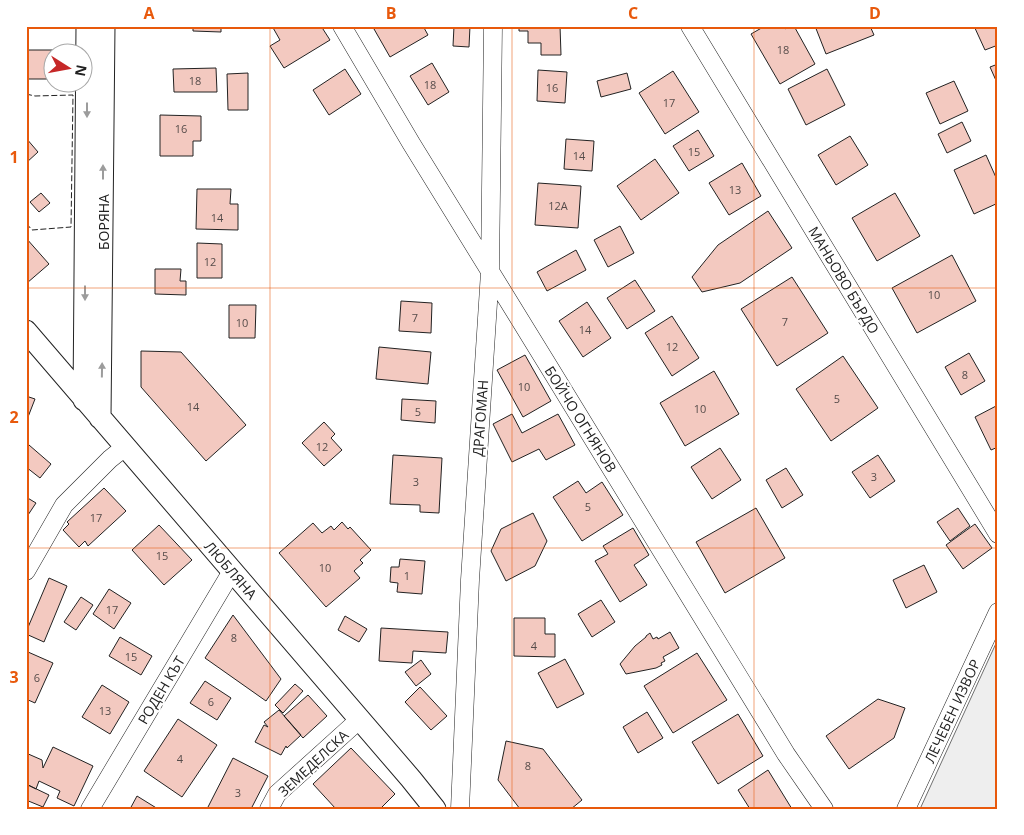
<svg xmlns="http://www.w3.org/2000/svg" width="1024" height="835" viewBox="0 0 1024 835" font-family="'Open Sans',sans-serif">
<rect width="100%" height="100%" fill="#fff"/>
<path fill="#eee" stroke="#6f6f6f" d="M998 639V809H920Z"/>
<path fill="#f3c9c0" stroke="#222" d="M193 26H221V32L193 31Z
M272 26H321L330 40 284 68 270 46 280 40Z
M380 26H423L428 35 390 57 374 29Z
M454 26H470L469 47 453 46Z
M519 26H560L561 55H541V43H528V31H519Z
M765 26H783L785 29 789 26H794L815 64 780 84 751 34Z
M815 26H870L874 35 826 54Z
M974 26H998V45L985 50Z
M28 50H57V52H52V79H28Z
M432 63 449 92 428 105 410 76Z
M998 64V85L990 67Z
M216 68 217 92H174L173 69Z
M345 69 361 94 329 115 313 90Z
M827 69 845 105 806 125 788 89Z
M538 70 567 72 565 103 537 101Z
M673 71 699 112 665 134 639 93Z
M248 73V110H228L227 74Z
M627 73 631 89 601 97 597 81Z
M954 81 968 111 940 124 926 93Z
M160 115 201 116V141H193V156H160Z
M962 122 971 141 947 153 938 134Z
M698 130 714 156 689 171 673 146Z
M850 136 868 165 836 185 818 155Z
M26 138 38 152 26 163Z
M566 139 594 141 592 171 564 169Z
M986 155 998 182V203L974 214 954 170Z
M655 159 679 193 641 220 617 186Z
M742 163 761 196 729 215 709 183Z
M538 183 581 186 578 228 535 225Z
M197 189H231L230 204H238V230L196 229Z
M41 193 50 203 39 212 30 202Z
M895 193 920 236 877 261 852 218Z
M768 211 792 248 740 283 702 292 692 277 718 245Z
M620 226 634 253 608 267 594 240Z
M26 238 49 264 27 283 26 282Z
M197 243 222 244V278H197Z
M576 250 586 270 547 291 537 272Z
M952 255 976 301 917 333 892 288Z
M155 269H181L180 281H186V295L155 294Z
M792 277 828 333 777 366 741 309Z
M635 280 655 311 627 329 607 298Z
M401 301 432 303 431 333 399 331Z
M587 302 611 338 583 357 559 321Z
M229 305H256L255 338H229Z
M672 316 699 358 672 376 645 333Z
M379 347 431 352 428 384 376 379Z
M141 351 181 352 246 425 206 461 141 387Z
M969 353 985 381 961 395 945 367Z
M525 355 551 401 523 417 497 370Z
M843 356 878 408 831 441 796 389Z
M714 371 739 414 685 446 660 403Z
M26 396 35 399 28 417 26 416Z
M402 399 436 401 435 423 401 420Z
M998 405V447L991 450 975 417Z
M512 414 522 433 558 414 575 445 546 460 539 449 512 462 493 424Z
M324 422 335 434 331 438 342 450 324 466 302 443Z
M29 445 51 464 40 478 26 467V449Z
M720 448 741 480 712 499 691 467Z
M393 455 442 458 439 513 420 512V505L390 504Z
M878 455 895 481 870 498 852 472Z
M786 468 803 495 782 508 766 480Z
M578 481 586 493 602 482 623 515 582 541 553 497Z
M104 488 126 511 88 546 85 541 79 547 63 530 69 524 67 522Z
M26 497 36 503 26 518Z
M756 508 785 558 725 593 696 542Z
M958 508 970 526 950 541 937 522Z
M533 513 547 541 535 566 506 581 491 551 501 529Z
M342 522 348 529 350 527 371 550 360 560 363 563 354 571 360 578 326 607 279 553 313 523 322 533 331 526 334 530Z
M975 524 992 548 963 569 946 545Z
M159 525 192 560 164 585 132 550Z
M633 528 649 555 634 565 647 585 620 602 595 561 608 554 603 546Z
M400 559 425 561 422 594 397 592 398 583 390 582 391 567H399Z
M924 565 937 592 906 608 893 580Z
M49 578 67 586 44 642 26 634V632Z
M109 589 131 603 114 629 93 614Z
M81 597 93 605 76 630 64 622Z
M601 600 615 622 592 637 578 614Z
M233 615 281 679 266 701 205 658Z
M345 616 367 629 359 642 338 630Z
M514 618H545V634H555V657L514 656Z
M381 628 448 632 446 653 413 651 412 663 379 661Z
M670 632 679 648 663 657 665 661 661 663 662 665 656 668 626 674 620 664 635 646 646 637V636L650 633 653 639 657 637 658 639Z
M120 637 152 656 141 675 109 656Z
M28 652 53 663 35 703 26 699V655Z
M697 653 727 700 673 733 644 686Z
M565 659 584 694 557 708 538 673Z
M421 660 431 674 416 686 405 672Z
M205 681 231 698 217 720 190 703Z
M295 684 303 691 283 713 275 705Z
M102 685 129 702 110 734 82 717Z
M420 687 447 716 431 730 405 702Z
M308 695 327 716 303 738 284 716Z
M878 699 905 708 894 738 849 769 826 736Z
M279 710 301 735 287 748 286 746 281 755 255 742 264 725 268 727 264 722Z
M647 712 663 738 638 753 623 727Z
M738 714 763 756 718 784 692 742Z
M178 719 217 745 182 797 144 771Z
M506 741 543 749 582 800 571 809H520L498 780Z
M53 747 93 766 74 806 57 798 60 791 39 781 36 789 26 784V753L42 760 43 768Z
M351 748 395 794 380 809H336L313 784Z
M233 758 268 776 251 809H210L208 807Z
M768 770 792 809H750L738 790Z
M26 784 49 795 43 807 26 800Z
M137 796 158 809H130Z"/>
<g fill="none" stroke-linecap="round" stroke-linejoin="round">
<defs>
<path id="minor" d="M342 26 411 143 549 367 786 754 824 809
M690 26 998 534
M26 571 64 505 110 459 125 447
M90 809 232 571
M269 809 277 794 360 719
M460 809 470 580 490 272 493 26
M906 809 998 612"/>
<path id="tertiary" d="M26 331 411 779 435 809
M84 400 87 26
M100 418 104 26"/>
</defs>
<use href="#minor" stroke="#222" stroke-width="19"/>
<use href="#tertiary" stroke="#222" stroke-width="23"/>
<use href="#minor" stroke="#fff" stroke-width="18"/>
<use href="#tertiary" stroke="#fff" stroke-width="21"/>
<path stroke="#222" stroke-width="1" stroke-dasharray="6 2.5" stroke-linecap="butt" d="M26 94 35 96 73 95 71 227 32 230 26 223"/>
</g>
<defs><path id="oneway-solid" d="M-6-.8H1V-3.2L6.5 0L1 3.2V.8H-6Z" transform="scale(1.25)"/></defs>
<g fill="#9c9c9c">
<use href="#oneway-solid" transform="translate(87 110) rotate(90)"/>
<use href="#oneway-solid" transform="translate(103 172) rotate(-90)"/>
<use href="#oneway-solid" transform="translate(85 293) rotate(90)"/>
<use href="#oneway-solid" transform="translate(102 370) rotate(-89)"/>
</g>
<path fill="none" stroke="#e8590c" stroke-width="1" stroke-opacity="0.55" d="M270 26V809M512 26V809M754 26V809M26 288H998M26 548H998"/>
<g text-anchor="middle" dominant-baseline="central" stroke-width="4" stroke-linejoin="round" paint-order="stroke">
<g font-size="11" fill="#564c4a">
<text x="783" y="49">18</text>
<text x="195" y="80">18</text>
<text x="430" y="84">18</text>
<text x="552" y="87">16</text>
<text x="669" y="102">17</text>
<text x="181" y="128">16</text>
<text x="694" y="151">15</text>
<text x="579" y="155">14</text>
<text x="735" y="189">13</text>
<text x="558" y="205">12А</text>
<text x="217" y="217">14</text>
<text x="210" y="261">12</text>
<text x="934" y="294">10</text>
<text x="415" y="317">7</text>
<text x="785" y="321">7</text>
<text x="242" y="322">10</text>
<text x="585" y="329">14</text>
<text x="672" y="346">12</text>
<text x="965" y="374">8</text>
<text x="524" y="386">10</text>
<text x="837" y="398">5</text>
<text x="193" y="406">14</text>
<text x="700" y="408">10</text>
<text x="418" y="411">5</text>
<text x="322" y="446">12</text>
<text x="874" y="476">3</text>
<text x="416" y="481">3</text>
<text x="588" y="506">5</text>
<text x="96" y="517">17</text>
<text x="162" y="555">15</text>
<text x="325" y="567">10</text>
<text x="407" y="575">1</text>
<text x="112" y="609">17</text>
<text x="234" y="637">8</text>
<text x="534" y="645">4</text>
<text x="131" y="656">15</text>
<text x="37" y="677">6</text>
<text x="211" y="701">6</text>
<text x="105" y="710">13</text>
<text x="180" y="758">4</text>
<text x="528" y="765">8</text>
<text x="238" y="792">3</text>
</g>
<g font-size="14" fill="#222" stroke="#fff">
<text transform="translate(103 222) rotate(-90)">БОРЯНА</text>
<text transform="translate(844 280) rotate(59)">МАНЬОВО БЪРДО</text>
<text transform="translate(480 418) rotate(-86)">ДРАГОМАН</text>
<text transform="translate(581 419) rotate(58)">БОЙЧО ОГНЯНОВ</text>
<text transform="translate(231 570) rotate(49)">ЛЮБЛЯНА</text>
<text transform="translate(161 690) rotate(-59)">РОДЕН КЪТ</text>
<text transform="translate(952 711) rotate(-65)">ЛЕЧЕБЕН ИЗВОР</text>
<text transform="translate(313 763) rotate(-43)">ЗЕМЕДЕЛСКА</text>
</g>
</g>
<rect width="1024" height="835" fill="none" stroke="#ffffff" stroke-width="55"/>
<g transform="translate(68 68) rotate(101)"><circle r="24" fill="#ffffff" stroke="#a7a7a7"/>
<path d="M0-4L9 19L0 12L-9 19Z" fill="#c62828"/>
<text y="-8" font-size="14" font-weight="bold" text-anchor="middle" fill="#222222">N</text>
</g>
<rect x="28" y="28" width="968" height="780" fill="none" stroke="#e8590c" stroke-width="2"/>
<g font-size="16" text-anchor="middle" font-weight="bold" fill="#e8590c">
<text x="149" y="19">A</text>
<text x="391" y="19">B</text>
<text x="633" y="19">C</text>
<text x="875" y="19">D</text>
<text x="14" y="163">1</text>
<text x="14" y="423">2</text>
<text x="14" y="683">3</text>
</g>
</svg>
